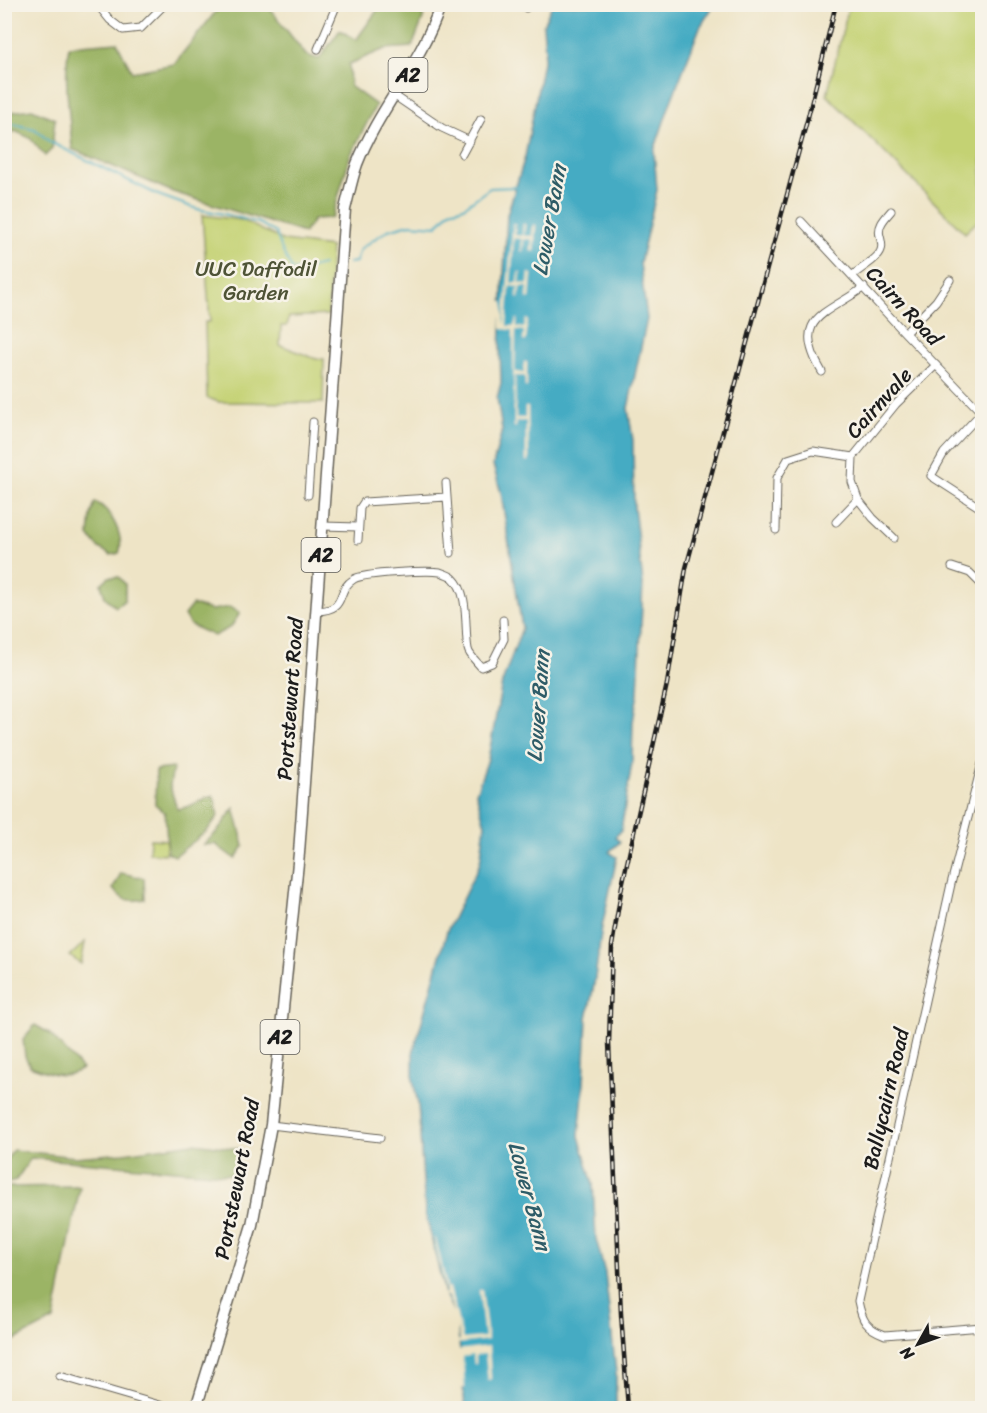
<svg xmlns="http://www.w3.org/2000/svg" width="987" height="1413" viewBox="0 0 987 1413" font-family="Sriracha,sans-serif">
<rect width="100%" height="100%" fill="#f7f3e8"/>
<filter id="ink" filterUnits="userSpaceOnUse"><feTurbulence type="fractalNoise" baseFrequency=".0167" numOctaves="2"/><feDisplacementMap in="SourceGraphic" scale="12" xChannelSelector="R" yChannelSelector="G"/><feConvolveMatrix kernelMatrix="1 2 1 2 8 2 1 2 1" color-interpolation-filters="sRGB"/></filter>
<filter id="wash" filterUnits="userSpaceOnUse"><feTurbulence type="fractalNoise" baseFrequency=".008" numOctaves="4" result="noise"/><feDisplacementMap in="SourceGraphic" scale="24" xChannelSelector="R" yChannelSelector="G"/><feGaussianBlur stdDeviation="1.35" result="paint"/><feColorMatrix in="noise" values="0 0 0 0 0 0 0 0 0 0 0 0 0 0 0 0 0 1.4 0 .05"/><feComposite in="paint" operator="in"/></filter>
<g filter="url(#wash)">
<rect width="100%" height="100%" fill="#eee4c6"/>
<path fill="#c4d273" stroke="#707748" stroke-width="1.5" d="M849 5H982V217L965 233 827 95Z
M202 215 242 220 284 241 331 247 328 315 289 317 287 326H281L280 345 316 359H324L323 403 219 402 207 398 205 322H210Z
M150 839 167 840 165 854 149 853Z
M85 942 81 964 70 956Z"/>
<path fill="#9bb465" stroke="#5c6840" stroke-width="1.5" d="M221 5H267L306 55 319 59 340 30 356 40 381 5H407L424 16 412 47 385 49 349 64 350 86 376 105 350 156 332 218 314 219 304 233 173 192 72 149C70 115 63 79 69 46L117 42 132 72 174 64Z
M32 109 55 119 52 149 45 156 30 138 15 131 5 136V113Z
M95 502C111 509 125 537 119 553L111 555 99 548 89 536 91 515Z
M109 577H119L125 584V600L116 607 105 597 101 584Z
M192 605 212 610 230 607 240 613 231 627 214 636 190 625 184 615Z
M173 768 170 786 177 809C193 808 204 796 214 796L218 816 207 831 175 856 168 853 165 813 155 804 156 770Z
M234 808 244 846 235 859 215 844 203 845 217 832Z
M121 873 144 878 145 899C132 902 122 901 113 889Z
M35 1025 49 1033 82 1069C64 1080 49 1073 30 1066L25 1056 23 1039Z
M194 1143 239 1149 235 1175 31 1158 16 1180 5 1183 7 1159 13 1150 75 1157 124 1153Z
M80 1186 54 1320 5 1345V1187Z"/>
<path fill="#44abc3" stroke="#306470" stroke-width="1.5" d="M552 5H714L700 27 670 104 654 151 657 190 640 263 647 319 628 408 633 440 634 507 643 583 638 693 633 722 632 763 621 831 615 837 620 842 609 852 617 857 602 927 594 985 587 1018 584 1083 579 1136 593 1184 596 1239 605 1273 616 1372V1408H465L457 1319 445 1294 425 1212 418 1104 413 1080V1053L447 931 480 863 485 825 476 793 488 759 502 683 522 628 501 493 493 465 502 430 497 398 501 383 500 348 507 215 525 157 545 51 543 25Z"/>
<path fill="#eee4c6" d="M513 223 515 224V235L522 236 523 224H525L524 236H532L533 224 536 225 534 252 531 251 532 239H524L523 251H521L522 239 514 238 511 283H518L519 272H521L520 283 528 284 529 273 532 274 530 299 527 298 528 287H520L519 298H517L518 287 510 286 507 326H514L516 319H517V327L524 328 526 319 528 320 526 341H523L524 331 516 330 515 372 524 373V362H527V387H525V376H515L516 418H525V407H528L529 461H526V421H516V427H514L513 330 501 329 500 302H504V325Z
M434 1238H436L447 1288H450L463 1339 484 1337 479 1290H482L488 1340 456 1344V1341L460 1340 449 1297 442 1294 446 1293Z
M489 1346 491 1379 488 1380 485 1354 476 1355V1364H474L473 1355 463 1357 465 1388H462L457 1350Z"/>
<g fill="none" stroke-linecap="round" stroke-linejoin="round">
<path stroke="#44abc3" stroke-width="2" d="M4 128 13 124 35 129 50 142 158 195 197 209 224 214 259 223 276 233 282 250 292 270H301L323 265
M349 263 356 262 360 249 388 230 410 224 437 226 450 211 464 207 490 188 516 187"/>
</g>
</g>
<g filter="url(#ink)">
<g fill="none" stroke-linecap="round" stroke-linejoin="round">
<defs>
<path id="minor" d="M97 4 110 20 123 30 141 28 165 4
M526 8V4
M318 49 337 4
M395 96 442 128 470 141
M462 154 481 119
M801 221 905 333 982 413
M853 275C860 269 879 258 881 250 883 245 881 241 880 236 877 226 885 218 891 211
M905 333 936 301 950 280
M822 372C789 317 828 314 864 287
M982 412 944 453 931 476 982 509
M446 483 451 553
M308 495 313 422
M836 522 858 499
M323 526 358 527
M776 530 777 478 788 459 813 451 853 457
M894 538 873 518 858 499 852 482 853 457 896 404 936 365
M358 540 360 508 364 502 447 497
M952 567 970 573 982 585
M316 611C350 610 333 592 354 579 364 573 429 570 440 572 443 573 451 576 453 578 470 594 464 629 468 649 469 655 477 662 481 667L492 663 504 639 503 620
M982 763 951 884 858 1301C862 1321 866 1328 885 1335L982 1327
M271 1125 380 1138
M60 1376 170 1408"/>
<path id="primary" d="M196 1408 252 1225 271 1125 299 853 345 209C349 194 352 178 357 164 379 108 422 62 441 4"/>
</defs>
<use href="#minor" stroke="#666258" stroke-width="9"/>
<use href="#primary" stroke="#666258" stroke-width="13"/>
<use href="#minor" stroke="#fff" stroke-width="7"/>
<use href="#primary" stroke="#fff" stroke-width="10"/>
<defs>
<path id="rail" d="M628 1408 621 1314 609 1043 612 946 622 886 667 684 686 568 808 117 836 4"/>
</defs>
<use href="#rail" stroke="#1c1c1c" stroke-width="4.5"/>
<use href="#rail" stroke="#f7f3e8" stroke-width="2" stroke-dasharray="7" stroke-linecap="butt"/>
</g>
</g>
<g text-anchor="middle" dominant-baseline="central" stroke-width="5" stroke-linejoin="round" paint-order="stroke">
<g fill="#f7f3e8" stroke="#5e5c59" stroke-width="1.5">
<rect x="388.5" y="58" width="39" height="34" rx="4.5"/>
<rect x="301.5" y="538" width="39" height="34" rx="4.5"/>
<rect x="260.5" y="1020" width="39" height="34" rx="4.5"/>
</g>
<g font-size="20" font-weight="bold" fill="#1c1c1c">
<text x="408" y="75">A2</text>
<text x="321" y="555">A2</text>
<text x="280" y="1037">A2</text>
</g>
<g font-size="21" fill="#4e5336" stroke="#f7f3e8">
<text x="256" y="269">UUC Daffodil<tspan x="256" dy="24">Garden</tspan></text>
</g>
<g font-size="21" fill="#1c1c1c" stroke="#f7f3e8">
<text transform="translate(904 306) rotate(47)">Cairn Road</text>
<text transform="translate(879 403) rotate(-48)">Cairnvale</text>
<text transform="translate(290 699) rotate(-86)">Portstewart Road</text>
<text transform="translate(886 1099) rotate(-77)">Ballycairn Road</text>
<text transform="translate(237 1179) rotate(-79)">Portstewart Road</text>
</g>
<g font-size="22" font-style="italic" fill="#2e5c67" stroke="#f7f3e8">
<text transform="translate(549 220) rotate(-80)">Lower Bann</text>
<text transform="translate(538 706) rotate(-86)">Lower Bann</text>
<text transform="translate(530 1196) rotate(75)">Lower Bann</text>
</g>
</g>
<rect width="987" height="1413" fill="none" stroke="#f7f3e8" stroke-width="24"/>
<g transform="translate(918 1344) rotate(230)" stroke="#f7f3e8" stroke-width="4.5" paint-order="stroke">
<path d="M0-4.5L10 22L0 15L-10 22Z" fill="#1c1c1c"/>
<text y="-9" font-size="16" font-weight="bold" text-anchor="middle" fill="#1c1c1c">N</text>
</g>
</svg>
